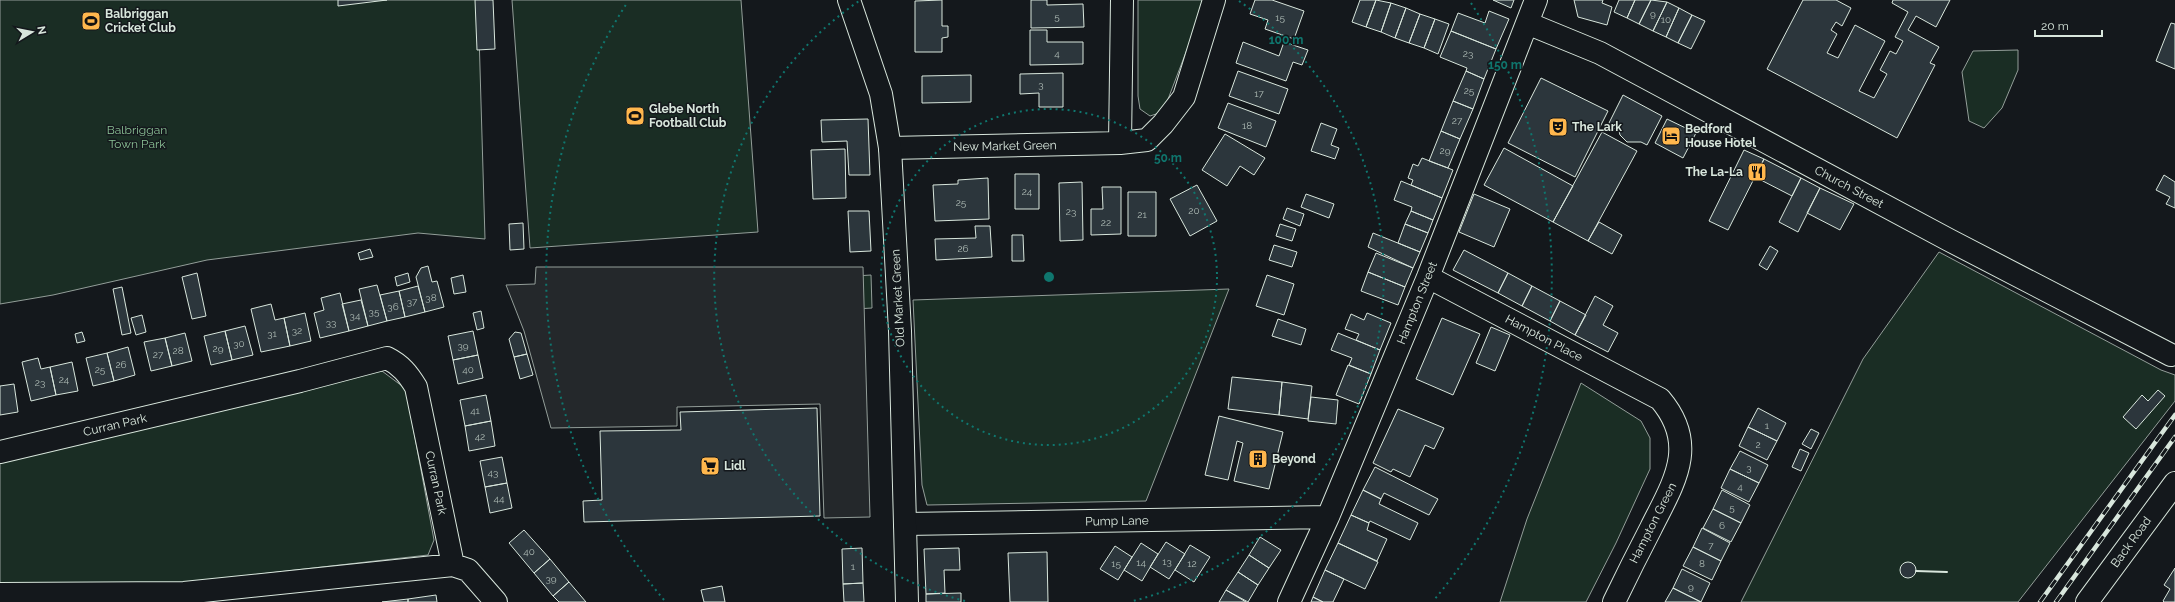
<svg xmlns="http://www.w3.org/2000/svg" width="2175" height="602" viewBox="0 0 2175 602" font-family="Raleway,sans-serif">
<rect width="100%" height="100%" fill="#14181c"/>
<path fill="#1a2d24" stroke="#939e99" d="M0 0H478L485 239 418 233 207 260 53 295 0 304Z
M512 0H741L758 232 530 248Z
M1138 0H1203L1191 39 1165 107 1162 112 1150 116 1140 109 1138 96Z
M2018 50V70L2002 108 1984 128 1969 121 1962 72 1973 51Z
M1939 252 2161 370 2175 375V401L2018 602H1741L1863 359Z
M871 275 872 308 855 309V276Z
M1229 289 1146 501 927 505 922 485 913 300Z
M382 371 406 389 434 540 428 555 172 584 0 585V463L354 373Z
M1581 383 1641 421 1650 438V469L1616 543 1586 602H1500L1527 519Z"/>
<path fill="#24282b" stroke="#939e99" d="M536 267H863L870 517 824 518 820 404 677 407V426L551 428 524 331 506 285 535 284Z"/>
<path fill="#2c363c" stroke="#d8e6dc" d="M338 0H387L338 6Z
M475 0H493L495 49 477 50Z
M942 0V26H948V37L942 38V52H915V1Z
M1031 0H1047V5L1083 4 1084 27 1031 28Z
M1255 0H1272L1304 11 1294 39 1265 29 1268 20 1250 14Z
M1360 0H1376L1366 27 1352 22Z
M1376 0 1391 3 1381 32 1366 27Z
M1493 0H1514L1511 8Z
M1574 0H1603L1602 3 1612 7 1607 25 1578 17Z
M1619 0H1635L1627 18 1614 12Z
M1635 0H1651L1639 24 1627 18Z
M1651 0 1667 2 1653 31 1639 24Z
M1803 0H1836L1851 8 1842 26 1836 22 1831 30 1837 34 1827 53 1838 58 1855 25 1885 41 1859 91 1874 98 1887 74 1880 70 1890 51 1896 54 1903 41 1895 37 1908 12 1892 3 1893 0H1950L1936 27 1916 16 1908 30 1939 47 1930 63 1935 65 1897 138 1767 69Z
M1667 2 1679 8 1666 37 1653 31Z
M1391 3 1406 8 1395 38 1381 32Z
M1406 8 1420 14 1409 43 1395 38Z
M1679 8 1692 15 1678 43 1666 37Z
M1489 11 1509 19 1496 49 1451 31 1458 13 1485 23Z
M1420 14 1435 19 1424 48 1409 43Z
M1692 15 1705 21 1691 49 1678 43Z
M1435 19 1449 24 1438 54 1424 48Z
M2171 23 2175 24V69L2156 61Z
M1030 30H1047V42H1083V64L1030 65Z
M1451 31 1496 49 1484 79 1466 71 1467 68 1440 57Z
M1243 42 1279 56 1284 42 1308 50 1302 65 1293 62 1286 81 1236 63Z
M1238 71 1288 89 1279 114 1229 96Z
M1466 71 1484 79 1473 109 1453 101Z
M1063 73V107H1039V93L1020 94V74Z
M971 75V102L922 103V76Z
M1541 78 1608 111 1575 177 1508 143Z
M1623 95 1662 116 1647 145 1641 142H1627L1620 135 1619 131 1608 125Z
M1453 101 1473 109 1460 139 1441 131Z
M1228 103 1276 121 1266 147 1218 128Z
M868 119 870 175H849L847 141 822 142 821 120Z
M1667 119 1696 133 1683 158 1655 143Z
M1321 123 1337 129 1331 145 1339 148 1335 159 1311 151Z
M1441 131 1460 139 1448 168 1429 161Z
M1602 132 1637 151 1588 241 1553 222Z
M1225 134 1265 158 1254 175 1240 166 1227 186 1202 170Z
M1504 148 1573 186 1553 222 1484 185Z
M845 149 846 198 813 199 811 150Z
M1744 150 1764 159 1728 230 1709 221Z
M1422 158 1453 170 1442 198 1411 185 1413 180 1408 178 1413 164 1418 166Z
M1764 159 1801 178 1792 196 1755 177Z
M1015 174H1039V209H1015Z
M2164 175 2175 182V208L2166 204 2170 197 2156 190Z
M988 178 989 219 935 221 933 185 958 184V180Z
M1801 178 1820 188 1798 232 1779 222Z
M1401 181 1442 198 1433 220 1411 211 1412 207 1394 200Z
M1082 182 1083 240 1060 241 1059 183Z
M1197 185 1217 221 1190 236 1170 199Z
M1102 187H1121V234L1091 235V209H1103Z
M1820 188 1854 204 1840 230 1807 213Z
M1128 192H1156V236H1128Z
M1306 194 1334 204 1329 218 1301 207Z
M1474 194 1510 209 1494 247 1459 232Z
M1287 208 1304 214 1300 226 1283 219Z
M848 211H869L871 251 850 252Z
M1411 211 1433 220 1428 233 1405 224Z
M1599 222 1622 235 1612 254 1588 241Z
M523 223 524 249 510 250 509 224Z
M1280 224 1296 229 1292 241 1276 236Z
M1405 224 1428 233 1420 252 1398 243Z
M975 226H990L992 257 936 260 935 239 976 238Z
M1373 233 1420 252 1413 268 1368 247Z
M1012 235H1023L1024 261H1012Z
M1274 245 1297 252 1292 267 1269 260Z
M1770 246 1778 251 1767 270 1759 265Z
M370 249 373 257 360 260 358 253Z
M1464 250 1508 273 1498 293 1453 270Z
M1376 253 1413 268 1405 287 1368 272Z
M428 266 432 282 437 281 444 307 425 312 416 277 421 268Z
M1368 272 1405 287 1398 305 1361 291Z
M197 273 206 316 192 319 182 277Z
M408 273 410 282 397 286 395 277Z
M1508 273 1532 286 1522 306 1498 293Z
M463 275 466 292 454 294 451 278Z
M1267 275 1294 284 1284 315 1256 306Z
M377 285 387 321 368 326 359 289Z
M418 286 425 312 405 317 399 291Z
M1532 286 1560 301 1550 321 1522 306Z
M122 287 131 333 122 335 113 289Z
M399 291 405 317 387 321 380 295Z
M340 293 349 331 320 338 314 313 324 310 321 298Z
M1595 296 1613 306 1603 325 1618 333 1608 352 1575 335Z
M361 300 368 326 349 331 342 304Z
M1560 301 1586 315 1575 335 1550 321Z
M271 304 275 320 284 318 290 346 261 352 251 309Z
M481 311 484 328 477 330 473 313Z
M305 313 311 341 290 346 284 318Z
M1367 313 1391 323 1380 350 1356 340 1359 334 1345 329 1351 314 1364 320Z
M142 315 146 332 136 335 131 318Z
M1442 318 1480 334 1453 395 1416 379Z
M1278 319 1306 329 1301 345 1272 336Z
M245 326 253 355 232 360 225 331Z
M1491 327 1510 335 1495 371 1476 363Z
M225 331 232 360 211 365 204 336Z
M473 331 478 355 453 360 448 336Z
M82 332 85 341 77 343 75 334Z
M515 332 521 333 527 354 514 357 509 339Z
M185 333 192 361 172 366 165 338Z
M1338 333 1380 350 1371 374 1349 365 1352 358 1331 350Z
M165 338 172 366 151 371 144 342Z
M128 347 135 375 114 381 107 353Z
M107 353 114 381 93 386 86 358Z
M527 354 533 375 520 379 514 357Z
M478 355 483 378 458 384 453 360Z
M38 358 41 369 50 367 56 395 31 401 22 362Z
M72 362 78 391 56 395 50 367Z
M1348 365 1371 374 1359 404 1336 395Z
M1232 377 1282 382 1279 415 1228 409Z
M1282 382 1312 386 1308 419 1279 415Z
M14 384 18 412 0 415V386Z
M2158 390 2165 396 2136 429 2123 417 2142 395 2148 401Z
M486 395 491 421 465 426 460 400Z
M1311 397 1338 400 1336 424 1308 421Z
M817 408 820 516 584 522 583 501 602 500 600 431 681 430 680 412Z
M1758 408 1786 423 1777 441 1748 427Z
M1398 409 1444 428 1434 449 1425 445 1410 477 1393 469 1391 472 1373 463Z
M1219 416 1283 432 1269 489 1234 481 1243 443 1237 441 1228 480 1205 475Z
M491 421 495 446 469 451 465 426Z
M1748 427 1777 441 1767 460 1739 446Z
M1811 429 1819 433 1811 449 1802 444Z
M1800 449 1809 453 1801 471 1792 467Z
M1740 451 1768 465 1759 483 1730 469Z
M502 457 507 483 485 487 480 461Z
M1375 467 1438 499 1429 515 1384 493 1381 499 1363 490Z
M1730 469 1759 483 1749 502 1721 488Z
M507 483 512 508 490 513 485 487Z
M1363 490 1381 499 1379 504 1418 523 1410 540 1370 521 1369 523 1351 515Z
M1722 490 1750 505 1741 523 1713 509Z
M1713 509 1741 523 1731 542 1703 528Z
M1351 515 1369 523 1367 530 1387 539 1377 561 1338 543Z
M1702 528 1730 543 1721 561 1693 547Z
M524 530 550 559 534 573 509 543Z
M1260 537 1281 550 1269 568 1249 555Z
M1166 542 1185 554 1169 579 1150 567Z
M1141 543 1158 554 1142 581 1124 570Z
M1338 543 1378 562 1365 589 1325 570Z
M1190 545 1210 557 1194 582 1175 570Z
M1115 546 1132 557 1118 580 1100 569Z
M1693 547 1721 561 1712 580 1683 566Z
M862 548 863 583 843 584 842 549Z
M959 548 960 570H944L945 593 926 594 924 549Z
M1047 552 1048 602H1010L1008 553Z
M1249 555 1269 568 1258 585 1238 572Z
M550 559 569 582 553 596 534 573Z
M1900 570a8 8 0 1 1 16 0a8 8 0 1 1-16 0Z
M2175 568V602H2164L2163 601 2170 589 2164 585Z
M1682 569 1710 583 1701 602 1673 588Z
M1325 570 1344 579 1333 602H1323L1313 597Z
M1238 572 1258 585 1248 602 1226 590Z
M569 582 586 602H559L553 596Z
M863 583 864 602H844L843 584Z
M722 586 725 602H704L701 590Z
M1673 588 1701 602H1665Z
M1226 590 1246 602H1219Z
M961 593V602H926V594Z
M436 595 437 602H408V599Z
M1313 597 1323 602H1311Z
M408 599V602H382Z"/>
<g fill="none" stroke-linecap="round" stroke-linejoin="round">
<defs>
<path id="minor" d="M1527 23 1600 53 1949 240 2171 355
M1120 143 1122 0
M890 148 1120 143 1147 140 1163 124 1184 97 1214 0
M1428 277 1660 399C1699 445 1674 482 1651 528 1638 553 1626 577 1614 602
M0 452 300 381 387 358C401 365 408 374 416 387L453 565
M905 524 1328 517
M0 594 184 593 453 565 468 570 496 602
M1289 602 1328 517 1428 277 1536 0
M2087 602 2175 483"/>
<path id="major" d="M849 0 881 94 890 148 900 331 907 602"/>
</defs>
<use href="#minor" stroke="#d8e6dc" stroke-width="24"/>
<use href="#major" stroke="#d8e6dc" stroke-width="24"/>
<use href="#minor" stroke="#14181c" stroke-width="22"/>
<use href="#major" stroke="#14181c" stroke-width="22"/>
<defs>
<path id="rail" d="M2040 602 2175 415
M2056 602 2175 437"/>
</defs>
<use href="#rail" stroke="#d8e6dc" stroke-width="4.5"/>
<use href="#rail" stroke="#14181c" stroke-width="3" stroke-dasharray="9" stroke-linecap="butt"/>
<path stroke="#d8e6dc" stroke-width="2" d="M1916 571 1947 572"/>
</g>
<g fill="none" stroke="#0f766e" stroke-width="2" stroke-dasharray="2 4">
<circle cx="1049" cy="277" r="168"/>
<path d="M965 601A335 335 0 0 1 859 1M1239 1A335 335 0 0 1 1133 601"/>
<path d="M664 600A503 503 0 0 1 627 3M1471 3A503 503 0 0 1 1434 600"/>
</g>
<defs>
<symbol id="stadium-square" viewBox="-11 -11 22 22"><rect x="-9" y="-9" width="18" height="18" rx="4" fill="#ffb74d" stroke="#14181c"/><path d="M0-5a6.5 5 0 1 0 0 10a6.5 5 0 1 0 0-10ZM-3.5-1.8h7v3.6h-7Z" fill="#111"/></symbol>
<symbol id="theatre-square" viewBox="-11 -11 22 22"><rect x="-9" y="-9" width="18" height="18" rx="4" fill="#ffb74d" stroke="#14181c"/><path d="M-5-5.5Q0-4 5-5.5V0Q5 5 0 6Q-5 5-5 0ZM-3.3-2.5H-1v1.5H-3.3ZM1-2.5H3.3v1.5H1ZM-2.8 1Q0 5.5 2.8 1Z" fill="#111"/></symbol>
<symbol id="hotel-square" viewBox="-11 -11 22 22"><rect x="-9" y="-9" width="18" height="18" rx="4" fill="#ffb74d" stroke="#14181c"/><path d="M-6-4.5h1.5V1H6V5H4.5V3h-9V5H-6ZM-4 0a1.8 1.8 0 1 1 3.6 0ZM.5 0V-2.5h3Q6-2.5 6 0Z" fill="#111"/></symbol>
<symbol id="restaurant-square" viewBox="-11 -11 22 22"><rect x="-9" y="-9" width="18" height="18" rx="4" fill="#ffb74d" stroke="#14181c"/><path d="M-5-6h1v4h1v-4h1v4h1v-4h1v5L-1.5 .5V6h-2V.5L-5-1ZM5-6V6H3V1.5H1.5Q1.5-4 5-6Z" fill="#111"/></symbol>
<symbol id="building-square" viewBox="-11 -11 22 22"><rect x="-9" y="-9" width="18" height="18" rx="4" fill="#ffb74d" stroke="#14181c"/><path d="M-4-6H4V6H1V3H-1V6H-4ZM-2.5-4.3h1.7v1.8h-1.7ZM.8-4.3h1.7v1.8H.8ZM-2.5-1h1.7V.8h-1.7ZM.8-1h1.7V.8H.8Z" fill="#111"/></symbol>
<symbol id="supermarket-square" viewBox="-11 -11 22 22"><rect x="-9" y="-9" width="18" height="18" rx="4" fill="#ffb74d" stroke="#14181c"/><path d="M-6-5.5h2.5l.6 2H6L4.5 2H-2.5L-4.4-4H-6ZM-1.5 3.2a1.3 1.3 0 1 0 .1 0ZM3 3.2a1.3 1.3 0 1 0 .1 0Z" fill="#111"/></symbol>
</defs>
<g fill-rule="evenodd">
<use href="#stadium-square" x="80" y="10" width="22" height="22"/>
<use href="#stadium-square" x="624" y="105" width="22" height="22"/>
<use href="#theatre-square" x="1547" y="116" width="22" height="22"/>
<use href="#hotel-square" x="1660" y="125" width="22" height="22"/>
<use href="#restaurant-square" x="1746" y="161" width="22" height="22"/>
<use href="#building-square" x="1247" y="448" width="22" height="22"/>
<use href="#supermarket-square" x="699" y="455" width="22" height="22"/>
</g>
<g text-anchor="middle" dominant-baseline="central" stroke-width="3" stroke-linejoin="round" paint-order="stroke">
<g font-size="10" fill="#adbab4">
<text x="1653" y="13">9</text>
<text x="1057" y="16">5</text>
<text x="1280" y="17">15</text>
<text x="1666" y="19">10</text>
<text x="1057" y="53">4</text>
<text x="1468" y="53">23</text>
<text x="1041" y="84">3</text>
<text x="1469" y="90">25</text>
<text x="1259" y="93">17</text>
<text x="1457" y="120">27</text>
<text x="1247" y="125">18</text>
<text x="1445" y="150">29</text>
<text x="1027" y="191">24</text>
<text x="961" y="202">25</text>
<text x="1194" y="210">20</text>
<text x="1071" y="211">23</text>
<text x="1142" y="214">21</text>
<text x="1106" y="222">22</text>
<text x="963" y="248">26</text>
<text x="431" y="297">38</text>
<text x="412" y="301">37</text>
<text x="393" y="306">36</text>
<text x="374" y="311">35</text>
<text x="355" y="315">34</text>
<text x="331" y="322">33</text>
<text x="297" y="330">32</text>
<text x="272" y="333">31</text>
<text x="239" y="343">30</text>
<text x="463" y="345">39</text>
<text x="218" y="348">29</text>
<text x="178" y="350">28</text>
<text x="158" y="354">27</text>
<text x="121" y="364">26</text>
<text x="100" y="369">25</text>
<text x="468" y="369">40</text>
<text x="64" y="379">24</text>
<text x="40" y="382">23</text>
<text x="475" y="410">41</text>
<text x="1767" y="425">1</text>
<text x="480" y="436">42</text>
<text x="1758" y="444">2</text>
<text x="1749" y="467">3</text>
<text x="493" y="472">43</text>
<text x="1740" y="486">4</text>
<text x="499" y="498">44</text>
<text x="1732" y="507">5</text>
<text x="1722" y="525">6</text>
<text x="1711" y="545">7</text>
<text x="529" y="551">40</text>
<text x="1167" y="561">13</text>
<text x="1141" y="562">14</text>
<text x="1116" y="563">15</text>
<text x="1192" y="563">12</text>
<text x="1702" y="563">8</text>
<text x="853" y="566">1</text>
<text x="551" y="578">39</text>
<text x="1691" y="586">9</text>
</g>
<g font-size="12" font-weight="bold" fill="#d8e6dc" stroke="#14181c" text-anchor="start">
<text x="105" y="14">Balbriggan<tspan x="105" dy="14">Cricket Club</tspan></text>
<text x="649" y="109">Glebe North<tspan x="649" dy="14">Football Club</tspan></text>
<text x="1572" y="127">The Lark</text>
<text x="1685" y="129">Bedford<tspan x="1685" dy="14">House Hotel</tspan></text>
<text x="1743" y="172" text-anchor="end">The La-La</text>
<text x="1272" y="459">Beyond</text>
<text x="724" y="466">Lidl</text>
</g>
<g font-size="12" fill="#8ac095" stroke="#14181c">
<text x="137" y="130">Balbriggan<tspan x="137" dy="14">Town Park</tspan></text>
</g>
<g font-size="12" fill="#d8e6dc" stroke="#14181c">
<text transform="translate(1005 146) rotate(-1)">New Market Green</text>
<text transform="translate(1849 187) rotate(28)">Church Street</text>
<text transform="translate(898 298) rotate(-93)">Old Market Green</text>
<text transform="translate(1417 303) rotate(-68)">Hampton Street</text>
<text transform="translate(1544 338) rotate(28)">Hampton Place</text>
<text transform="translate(115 425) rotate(-13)">Curran Park</text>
<text transform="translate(436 483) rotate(78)">Curran Park</text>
<text transform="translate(1117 521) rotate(-1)">Pump Lane</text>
<text transform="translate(1653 523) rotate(-63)">Hampton Green</text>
<text transform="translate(2131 542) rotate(-54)">Back Road</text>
</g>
</g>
<circle cx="1049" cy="277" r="6" fill="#0f766e" stroke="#14181c" stroke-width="2"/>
<g font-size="12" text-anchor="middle" font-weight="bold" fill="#0f766e" stroke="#14181c" stroke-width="3" stroke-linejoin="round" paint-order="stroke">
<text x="1286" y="44">100 m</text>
<text x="1505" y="69">150 m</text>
<text x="1168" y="162">50 m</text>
</g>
<g transform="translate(32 32) rotate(80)" stroke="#14181c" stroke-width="3" paint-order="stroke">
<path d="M0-3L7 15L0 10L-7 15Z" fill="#d8e6dc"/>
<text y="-6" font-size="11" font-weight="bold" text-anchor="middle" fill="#d8e6dc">N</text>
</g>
<path d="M2035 30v6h67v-6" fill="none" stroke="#d8e6dc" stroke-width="2"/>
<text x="2041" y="30" font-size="12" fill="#d8e6dc" stroke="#14181c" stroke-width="3" paint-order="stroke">20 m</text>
</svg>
